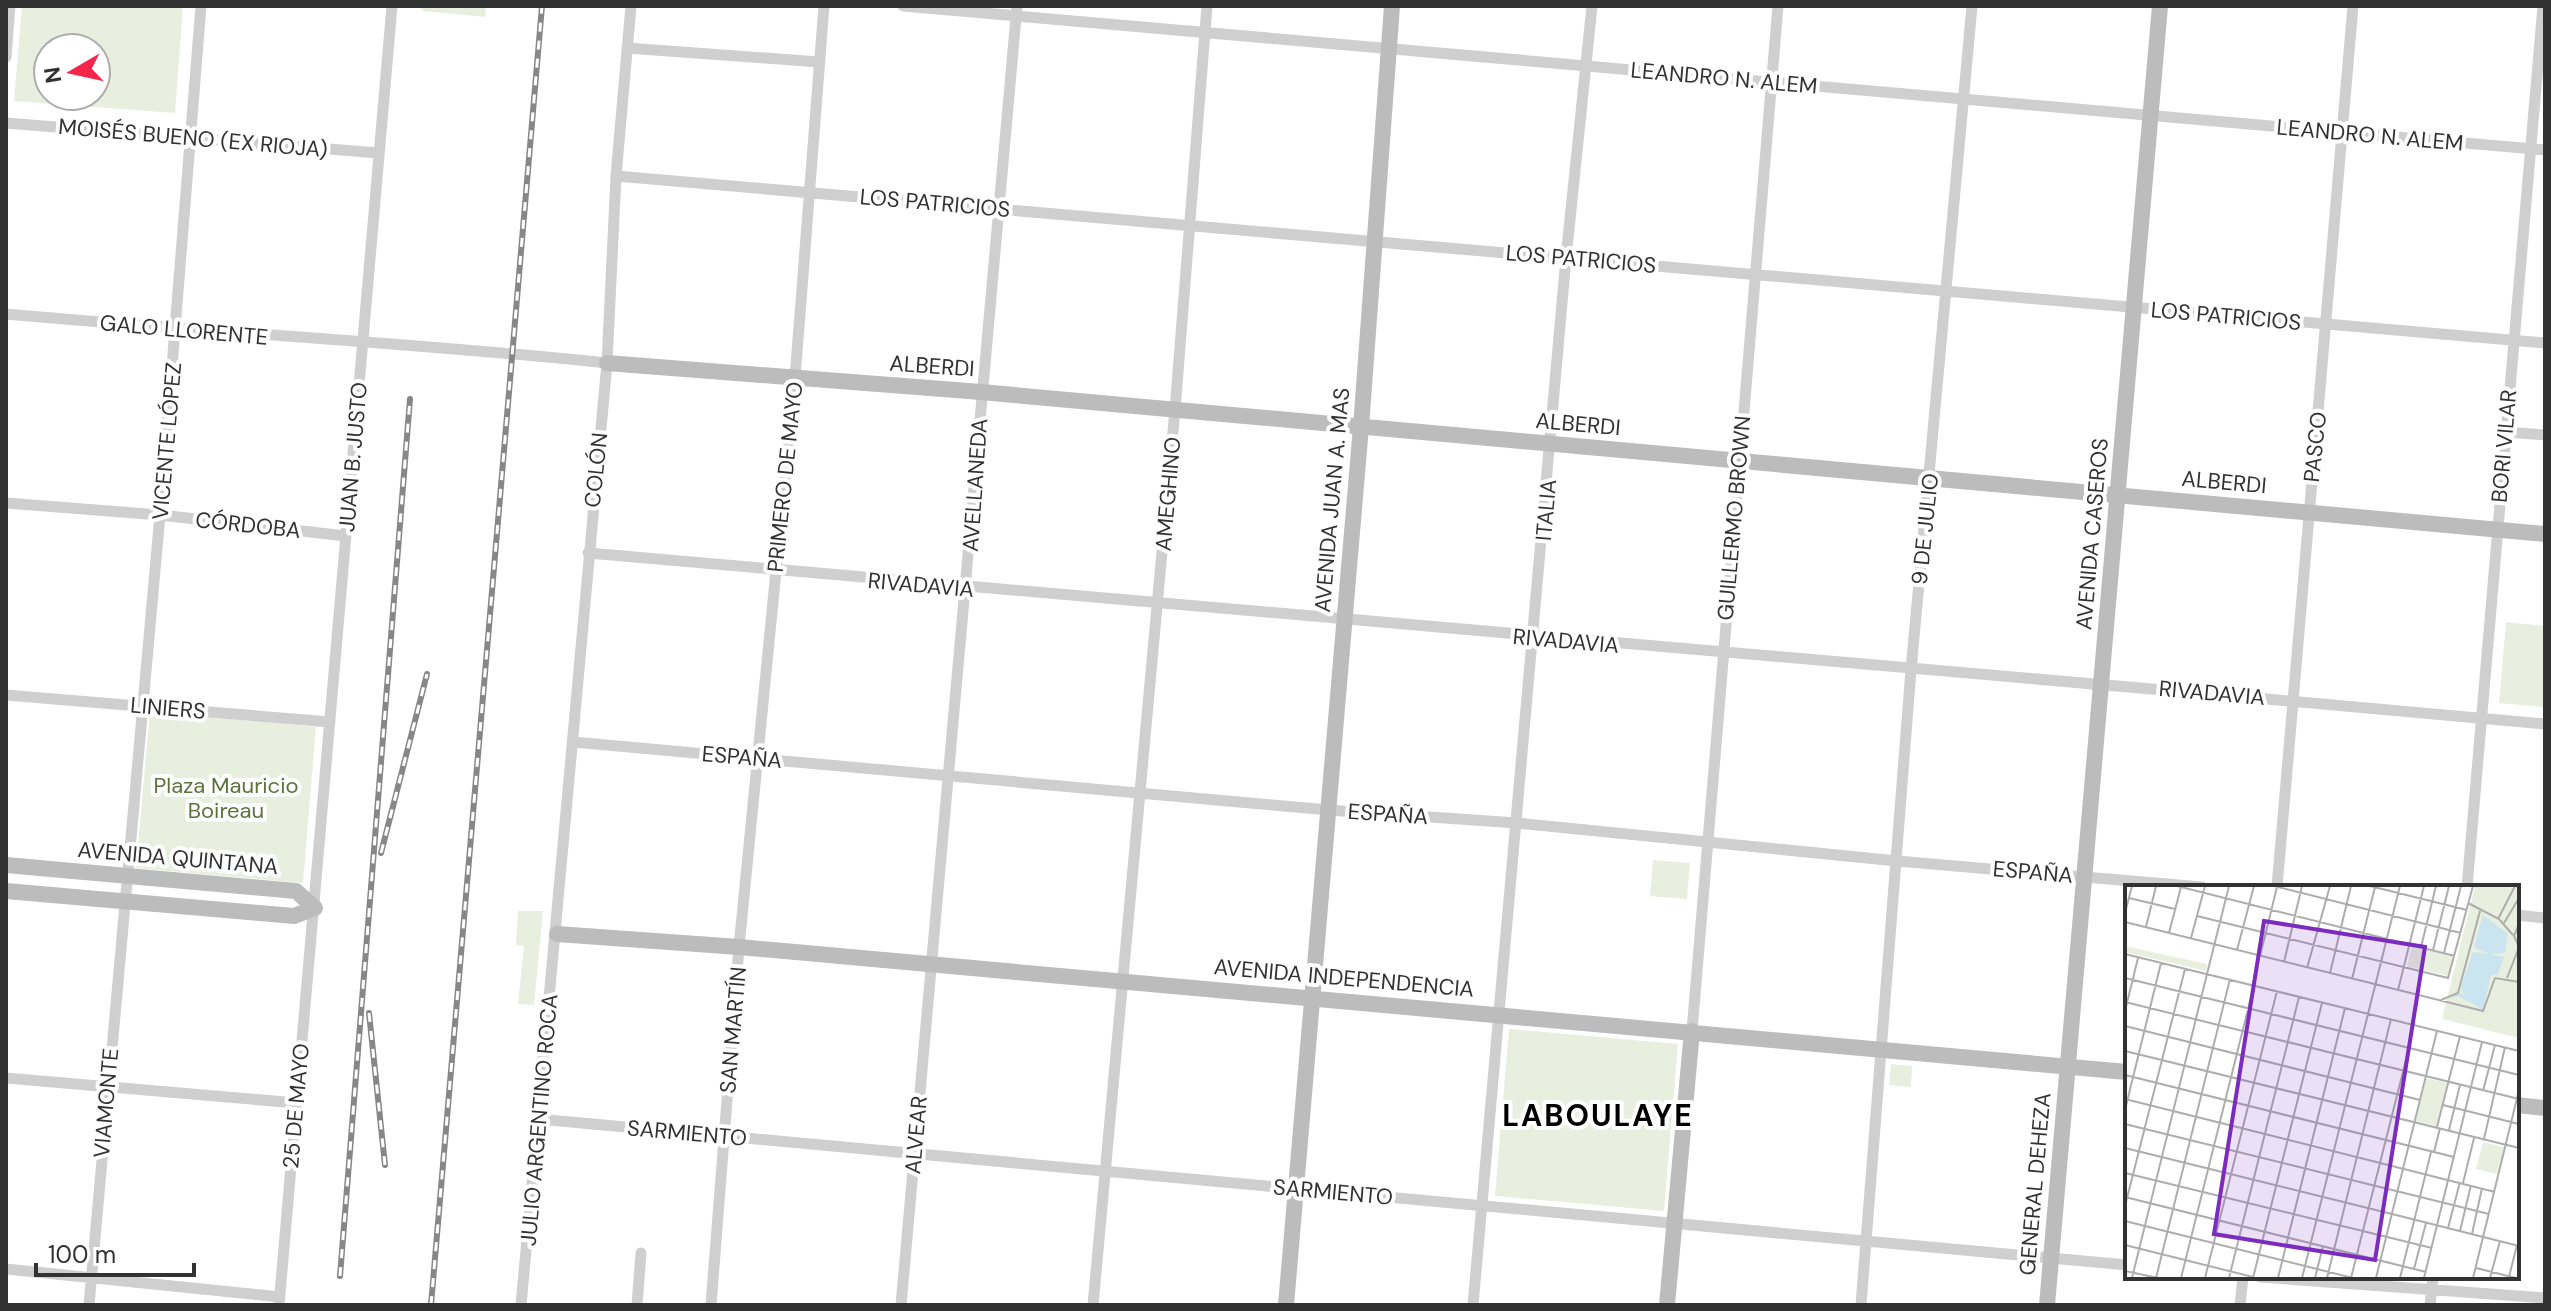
<svg xmlns="http://www.w3.org/2000/svg" width="2551" height="1311" viewBox="0 0 2551 1311" font-family="'DM Sans',sans-serif">
<rect width="100%" height="100%" fill="#fff"/>
<path fill="#e9efdf" fill-rule="evenodd" d="M22 6H183L175 113 14 101ZM48 48H96V96H48Z
M422 6H486L485 17 422 11Z
M2506 622 2545 626V707L2499 703Z
M150 711 316 727 303 883 136 868Z
M1653 860 1690 863 1687 899 1650 896Z
M518 911H543L534 1005 518 1004 524 946 516 945Z
M1509 1029 1678 1044 1664 1211 1495 1196Z
M1891 1064 1912 1066 1911 1087 1889 1085Z"/>
<g fill="none" stroke-linecap="round" stroke-linejoin="round">
<path stroke="#cfcfcf" stroke-width="11" d="M903 6 2545 150
M627 48 819 62
M6 57 10 6
M6 123 379 153
M616 176 2545 343
M6 314C206 332 407 342 607 363
M2507 432 2545 435
M6 503 160 515 346 536
M588 553C1240 616 1893 664 2545 724
M6 695 330 722
M573 742 1328 810 1517 823 1897 861 2202 887
M2277 887 2353 6
M2467 887 2543 6
M2517 915 2545 918
M1692 1031 1778 6
M6 1078 296 1103
M538 1119 2127 1265
M6 1269 280 1297
M2260 1277 2545 1298
M89 1305 160 515 201 6
M279 1305 392 6
M521 1305 607 363 616 176 631 6
M637 1305 641 1253
M711 1305 739 947 795 378 824 6
M901 1305 1017 6
M1093 1305 1175 410 1207 6
M1473 1305 1566 258 1592 6
M1861 1305 1911 670 1972 6
M2240 1305 2243 1277
M2430 1305 2433 1277"/>
<path stroke="#bcbcbc" stroke-width="16" d="M607 363 981 392 2545 534
M6 865 296 891 315 908 294 916 6 891
M557 934 739 947 2127 1072
M2517 1105 2545 1108
M1286 1305 1361 427 1392 6
M1667 1305 1692 1031
M2047 1305 2160 6"/>
<defs>
<path id="rail" d="M381 853 427 674
M369 1013 385 1165
M340 1276 410 399
M431 1305 542 6"/>
</defs>
<use href="#rail" stroke="#878787" stroke-width="6"/>
<use href="#rail" stroke="#fff" stroke-width="3" stroke-dasharray="9" stroke-linecap="butt"/>
</g>
<g text-anchor="middle" dominant-baseline="central" stroke-width="8" stroke-linejoin="round" paint-order="stroke">
<g font-size="22" fill="#323232" stroke="#fff">
<text transform="translate(1724 78) rotate(5)">LEANDRO N. ALEM</text>
<text transform="translate(2370 135) rotate(5)">LEANDRO N. ALEM</text>
<text transform="translate(193 138) rotate(5)">MOISÉS BUENO (EX RIOJA)</text>
<text transform="translate(935 203) rotate(5)">LOS PATRICIOS</text>
<text transform="translate(1581 259) rotate(5)">LOS PATRICIOS</text>
<text transform="translate(2226 316) rotate(5)">LOS PATRICIOS</text>
<text transform="translate(184 330) rotate(5)">GALO LLORENTE</text>
<text transform="translate(932 366) rotate(4)">ALBERDI</text>
<text transform="translate(1578 424) rotate(5)">ALBERDI</text>
<text transform="translate(167 441) rotate(-85)">VICENTE LÓPEZ</text>
<text transform="translate(2504 446) rotate(-85)">BORI VILAR</text>
<text transform="translate(2315 447) rotate(-84)">PASCO</text>
<text transform="translate(353 457) rotate(-85)">JUAN B. JUSTO</text>
<text transform="translate(596 470) rotate(-84)">COLÓN</text>
<text transform="translate(785 477) rotate(-84)">PRIMERO DE MAYO</text>
<text transform="translate(2224 482) rotate(5)">ALBERDI</text>
<text transform="translate(975 485) rotate(-86)">AVELLANEDA</text>
<text transform="translate(1168 494) rotate(-85)">AMEGHINO</text>
<text transform="translate(1332 500) rotate(-85)">AVENIDA JUAN A. MAS</text>
<text transform="translate(1546 510) rotate(-85)">ITALIA</text>
<text transform="translate(1734 518) rotate(-85)">GUILLERMO BROWN</text>
<text transform="translate(248 525) rotate(6)">CÓRDOBA</text>
<text transform="translate(1925 529) rotate(-84)">9 DE JULIO</text>
<text transform="translate(2092 534) rotate(-85)">AVENIDA CASEROS</text>
<text transform="translate(921 585) rotate(5)">RIVADAVIA</text>
<text transform="translate(1566 641) rotate(5)">RIVADAVIA</text>
<text transform="translate(2212 693) rotate(5)">RIVADAVIA</text>
<text transform="translate(168 708) rotate(5)">LINIERS</text>
<text transform="translate(742 757) rotate(5)">ESPAÑA</text>
<text transform="translate(1388 814) rotate(4)">ESPAÑA</text>
<text transform="translate(178 858) rotate(5)">AVENIDA QUINTANA</text>
<text transform="translate(2033 872) rotate(5)">ESPAÑA</text>
<text transform="translate(1344 978) rotate(5)">AVENIDA INDEPENDENCIA</text>
<text transform="translate(733 1030) rotate(-85)">SAN MARTÍN</text>
<text transform="translate(106 1103) rotate(-85)">VIAMONTE</text>
<text transform="translate(296 1106) rotate(-85)">25 DE MAYO</text>
<text transform="translate(539 1120) rotate(-85)">JULIO ARGENTINO ROCA</text>
<text transform="translate(687 1133) rotate(5)">SARMIENTO</text>
<text transform="translate(916 1135) rotate(-85)">ALVEAR</text>
<text transform="translate(2035 1184) rotate(-85)">GENERAL DEHEZA</text>
<text transform="translate(1333 1192) rotate(5)">SARMIENTO</text>
</g>
<g font-size="22" fill="#5a733a" stroke="#fff">
<text x="226" y="785">Plaza Mauricio<tspan x="226" dy="25">Boireau</tspan></text>
</g>
<g font-size="30" font-weight="bold" letter-spacing="2" fill="#000" stroke="#fff">
<text x="1598" y="1115">LABOULAYE</text>
</g>
</g>
<g transform="translate(2125 885)">
<rect width="394" height="394" fill="#fff"/>
<path d="M350 1H394V153L317 134ZM0 61 82 79 81 86 0 67ZM287 61 328 71 323 91 282 81ZM301 193 322 198 312 241 291 236ZM358 257 379 262 372 289 351 284Z" fill="#e9efdf"/>
<path d="M358 30 383 49 380 68 365 69 379 72 373 90H366L358 125 333 111 323 114 335 108 339 110 336 102 348 67 363 69 349 62Z" fill="#cae5f0"/>
<path fill="none" stroke="#adadad" stroke-width="2" d="M52 1 330 71M149 1 336 48M245 1 342 25M4 13 50 24M343 18 374 34 388 50M0 28 7 1M72 31 323 93 348 1M373 34 390 1M0 37 358 126 370 93 394 97M379 38 394 13M21 42 31 1M44 48 56 2M66 53 80 1M296 62 311 1M112 65 129 1M308 65 324 1M319 68 336 1M0 69 394 166M135 71 152 2M159 77 177 1M182 83 205 1M205 88 226 1M82 89 104 1M0 93 394 190M382 93 394 62 389 51 394 39M227 94 250 2M273 105 299 1M316 115 333 108 355 26M0 117 394 214M0 126 13 73M243 129 275 1M0 141 295 215M0 166 394 263M0 190 329 272M358 206 370 160M0 214 140 249M318 220 394 239M0 225 36 78M0 239 364 329M312 242 335 151M324 245 335 200M140 249 370 307M359 254 380 162M0 263 267 329M309 267 315 243M0 288 307 363M338 298 349 253M0 312 301 387M0 321 60 84M267 329 394 361M0 336 228 393M323 343 335 297M335 346 346 300M347 349 357 303M0 360 132 393M351 383 391 393M289 384 301 338M0 386 33 393M384 392 392 360M7 393 82 89M31 393 105 94M56 393 129 100M80 393 152 106M104 393 174 112M128 393 197 118M153 393 220 123M177 393 243 129M190 393 198 361M202 393 266 134M226 393 284 163M251 393 312 146M275 393 306 267M299 393 357 157M348 393 394 205M365 393 375 356"/>
<path fill="#7b2cbf" fill-opacity="0.15" stroke="#7b2cbf" stroke-width="4" d="M139 36 300 62 250 375 89 349Z"/>
<rect width="394" height="394" fill="none" stroke="#323232" stroke-width="4"/>
</g>
<rect width="2551" height="1311" fill="none" stroke="#323232" stroke-width="16"/>
<g transform="translate(72 72) rotate(261)"><circle r="38" fill="#ffffff" stroke="#adadad" stroke-width="2"/>
<path d="M0-6L14 30L0 20L-14 30Z" fill="#f6264a"/>
<text y="-12" font-size="22" font-weight="bold" text-anchor="middle" fill="#323232">N</text>
</g>
<path d="M36 1263v12h158v-12" fill="none" stroke="#323232" stroke-width="4"/>
<text x="48" y="1263" font-size="24" fill="#323232" stroke="#ffffff" stroke-width="6" paint-order="stroke">100 m</text>
</svg>
